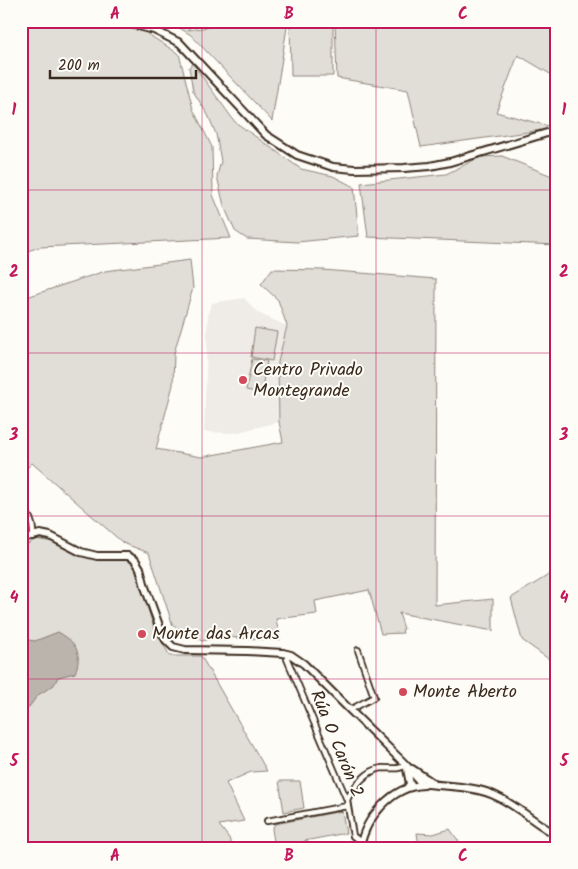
<svg xmlns="http://www.w3.org/2000/svg" width="578" height="869" viewBox="0 0 578 869" font-family="Kalam,sans-serif">
<rect width="100%" height="100%" fill="#fdfcf7"/>
<filter id="ink" filterUnits="userSpaceOnUse"><feTurbulence type="fractalNoise" baseFrequency=".02" numOctaves="2"/><feDisplacementMap in="SourceGraphic" scale="10" xChannelSelector="R" yChannelSelector="G"/><feConvolveMatrix kernelMatrix="1 2 1 2 8 2 1 2 1" color-interpolation-filters="sRGB"/></filter>
<g filter="url(#ink)">
<path fill="#efece7" d="M244 298 258 313 287 326 278 362 279 422 234 433 204 432 208 313 212 303Z"/>
<path fill="#e1ded7" stroke="#8e847a" d="M21 21H123L146 33 179 54 193 109 212 147 213 195 231 238 40 247 21 253Z
M168 21H194L188 30 249 21H288L272 121 191 35Z
M290 21H333V76H291Z
M335 21H557V78L518 55 496 112 556 128 421 147 408 90 337 78Z
M193 64 235 122 301 169 333 176 354 187 359 236 297 242 247 239 235 231 224 206 217 176 221 161 216 134 208 115 193 91 189 67Z
M502 156 557 178V245L368 237 361 183 446 174 480 157Z
M190 260 193 288 174 353 173 385 156 449 201 457 283 442 279 422 278 362 287 326 278 300 261 284 272 269 323 270 436 279 435 605 493 599V631L399 613 404 629 402 630 403 633 381 634 369 590 315 601 317 614 276 619 280 640 220 637 202 641 173 626 149 553 123 543 32 463 21 474V299L105 271Z
M255 328 277 332 272 361 251 357Z
M252 359 267 361 261 393 246 390Z
M36 539 53 542 67 550 93 559H127L134 565 154 628 170 656H201L267 771 251 772 226 783 244 821 219 825 229 838 232 848H21V548Z
M557 565V665L522 640 511 598 547 576Z
M279 781H300L304 808 284 812Z
M342 811 346 833 304 841 305 848H275L272 829 275 824Z
M450 829 462 846 419 848 417 833 433 834Z"/>
<path fill="#bbb4ad" stroke="#887d74" d="M58 632C76 642 83 653 75 673L58 677 54 685 38 695 29 707H21V639L35 641Z"/>
<g fill="none" stroke-linecap="round" stroke-linejoin="round">
<defs>
<path id="street" d="M21 506C29 515 34 523 33 536L21 540
M288 654 287 659 347 800 353 836 361 842
M350 710 374 697 358 650
M347 800C353 787 367 770 382 768 391 768 399 770 406 765
M267 821 347 806"/>
<path id="secondary" d="M119 21 154 30 180 43 266 135 297 155 333 167 354 169 404 168 430 166 450 162 557 130
M33 536 40 534 50 536 81 552 97 556H128L135 560 140 568 145 587 161 631 166 640 173 647 185 650 247 651 283 653 291 655 304 664 350 710 406 765 421 783C445 787 475 785 498 797 519 807 536 824 557 835
M407 769 410 784 407 788
M412 769 433 783
M360 848C365 818 392 786 424 785"/>
</defs>
<use href="#street" stroke="#3b2a1e" stroke-width="8"/>
<use href="#secondary" stroke="#3b2a1e" stroke-width="10"/>
<use href="#street" stroke="#fdfcf7" stroke-width="4.5"/>
<use href="#secondary" stroke="#fdfcf7" stroke-width="6"/>
</g>
</g>
<path fill="none" stroke="#c2185b" stroke-width="1" stroke-opacity="0.55" d="M202 21V848M376 21V848M21 190H557M21 353H557M21 516H557M21 679H557"/>
<g fill="#d1495b" stroke="#fdfcf7" stroke-width="2">
<circle cx="243" cy="380" r="5"/>
<circle cx="142" cy="634" r="5"/>
<circle cx="403" cy="692" r="5"/>
</g>
<g text-anchor="middle" dominant-baseline="central" stroke-width="4" stroke-linejoin="round" paint-order="stroke">
<g font-size="18" fill="#3b2a1e" stroke="#fdfcf7" text-anchor="start">
<text x="253" y="370">Centro Privado<tspan x="253" dy="21">Montegrande</tspan></text>
<text x="152" y="634">Monte das Arcas</text>
<text x="413" y="692">Monte Aberto</text>
</g>
<g font-size="18" fill="#3b2a1e" stroke="#fdfcf7">
<text transform="translate(336 744) rotate(68)">Rúa O Carón 2</text>
</g>
</g>
<rect width="578" height="869" fill="none" stroke="#fdfcf7" stroke-width="55"/>
<path d="M50 70v8h146v-8" fill="none" stroke="#3b2a1e" stroke-width="2.5"/>
<text x="58" y="70" font-size="15" fill="#3b2a1e" stroke="#fdfcf7" stroke-width="4" paint-order="stroke">200 m</text>
<rect x="28" y="28" width="522" height="814" fill="none" stroke="#c2185b" stroke-width="2"/>
<g font-size="16" text-anchor="middle" font-weight="bold" fill="#c2185b">
<text x="115" y="19">A</text>
<text x="289" y="19">B</text>
<text x="463" y="19">C</text>
<text x="14" y="115">1</text>
<text x="564" y="115">1</text>
<text x="14" y="277">2</text>
<text x="564" y="277">2</text>
<text x="14" y="440">3</text>
<text x="564" y="440">3</text>
<text x="14" y="603">4</text>
<text x="564" y="603">4</text>
<text x="14" y="766">5</text>
<text x="564" y="766">5</text>
<text x="115" y="861">A</text>
<text x="289" y="861">B</text>
<text x="463" y="861">C</text>
</g>
</svg>
